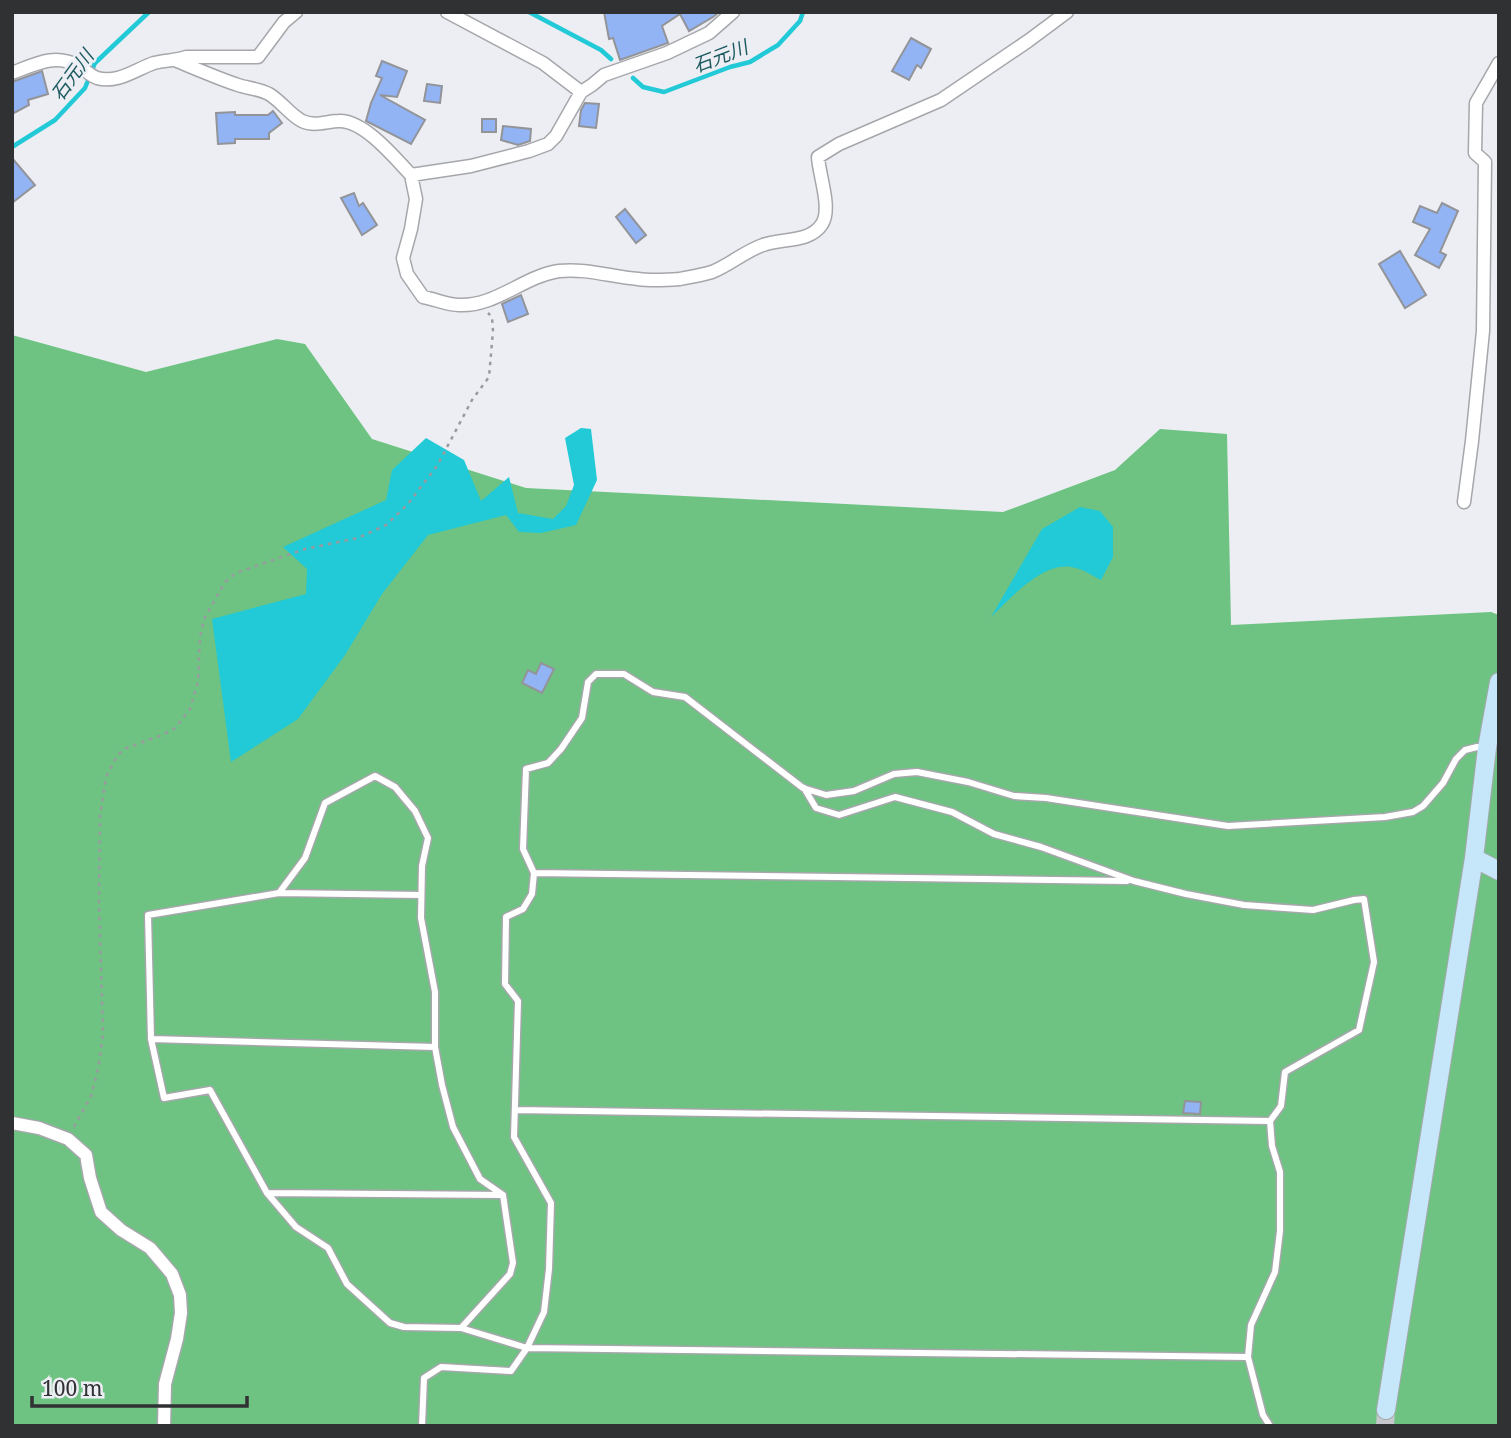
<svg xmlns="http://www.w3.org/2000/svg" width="1511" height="1438" viewBox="0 0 1511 1438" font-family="'Noto Serif','Noto Sans JP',serif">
<rect width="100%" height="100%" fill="#eceef3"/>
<path fill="#6ec382" d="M12 335 146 372 277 339 305 344 372 439 526 488 1003 512 1115 470 1160 429 1227 434 1231 625 1491 612 1499 615V1426H12Z"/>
<path fill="#22c9d7" d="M581 428 591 429 597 480 576 525 541 533 519 532 506 515 428 535 382 594 345 655 298 719 231 762 212 619 306 594 307 569 283 547 386 500 392 470 426 438 464 460 481 501 509 477 518 513 553 519 566 506 574 485 565 438Z
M1080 507 1100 511 1113 527V557L1101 580C1093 576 1084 570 1076 568 1045 558 1011 598 991 617L1042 529Z"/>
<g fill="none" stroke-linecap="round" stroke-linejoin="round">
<path stroke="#22c9d7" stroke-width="4.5" d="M529 12 601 50 611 59
M633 78 643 87 664 92 730 67 750 62 778 45 800 21 803 12
M12 147 55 120 85 88 95 63 149 12"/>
</g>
<path fill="#92b3f4" stroke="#929498" stroke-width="2" d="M604 12H719L713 17 689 31 680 14 662 26 668 43 620 60 613 38 609 39Z
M911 38 931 49 921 68 917 65 909 80 892 71Z
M382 61 407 71 397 97 380 95 425 120 411 144 366 121 371 103 382 78 376 76Z
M42 71 48 94 28 100 29 105 12 114V82Z
M427 84 442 86 440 103 424 101Z
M585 103 599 104 596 128 579 126 581 110Z
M273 111 282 123 269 133V139H235V143L218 144 216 113 235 112V115H268Z
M482 119H496V132H482Z
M503 126 531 129 530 141 518 145 501 140Z
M12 158 35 185 12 203Z
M354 193 359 206 363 203 377 225 362 235 341 198Z
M1442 203 1458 211 1440 252 1446 255 1439 268 1415 255 1430 229 1413 222 1420 206 1437 213Z
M625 209 646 235 636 243 616 217Z
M1400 251 1426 295 1405 308 1379 264Z
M521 295 528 314 508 322 502 304Z
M541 663 554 669 542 693 522 683 528 670 536 674Z
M1185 1101 1201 1102 1200 1114 1183 1113Z"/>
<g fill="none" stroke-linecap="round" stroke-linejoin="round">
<path stroke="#c6c8cd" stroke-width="18" stroke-dasharray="18 9" stroke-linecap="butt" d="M1385 1426 1386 1410"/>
<defs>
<path id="lane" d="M804 788 816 808 839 815 895 797 952 812 994 834 1041 847 1134 881 1186 894 1244 905 1313 910 1354 900 1364 899 1374 962 1359 1030 1285 1072 1281 1106 1270 1121 1272 1146 1280 1172V1231L1275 1272 1251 1325 1248 1357 1263 1415 1270 1426
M534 873 1127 881
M279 893 421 895
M151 1039 435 1047
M515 1110 1270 1121
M267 1193 503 1195
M461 1328 404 1327 390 1323 347 1284 328 1248 296 1227 267 1193 210 1090 164 1098 151 1039 148 915 279 893 305 858 325 803 375 776 395 787 415 811 428 838 422 866 421 918 435 992V1047L442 1085 453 1127 480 1179 503 1195 513 1263 510 1274 461 1328 527 1348 1248 1357
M422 1426 424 1378 441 1367 511 1371 527 1348 544 1312 549 1269 551 1203 514 1137 518 1001 505 984 506 917 523 909 532 894 534 873 523 849 526 769 548 763 561 749 582 718 588 682 596 674H624L653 692 685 697 803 788 826 795 854 791 894 774 917 772 968 782 1014 796 1046 798 1228 826 1385 817 1413 812 1423 806 1443 783 1456 759 1465 750 1477 747 1485 748"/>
<path id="street" d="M447 12 543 63 581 92
M733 12 709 33 667 53 604 75 592 85 581 92 556 136 548 144 529 151 471 166 411 175 416 199 411 229 403 258 407 274 423 297C435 299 447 305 459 305 495 307 524 276 559 271 586 268 612 277 638 279 651 281 667 280 680 279 690 277 702 275 712 272 730 265 745 251 763 245 782 238 810 243 822 224 832 209 819 175 818 157L839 144 941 100 1028 41 1067 12
M177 61C197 69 217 78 238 85 247 88 260 89 269 94 282 102 289 114 302 121 315 127 327 121 339 121 364 120 395 158 411 175
M12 73C36 64 54 53 79 66 85 70 91 76 97 78 118 84 136 69 154 63 165 60 175 61 186 57H258L284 22 296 12
M1464 502 1472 441 1483 331 1485 162 1475 153 1476 103 1499 63
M12 1123 39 1128 68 1139 86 1155 90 1178 101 1212 121 1230 150 1248 172 1274 180 1295 181 1313 177 1339 165 1384 164 1426"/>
<path id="secondary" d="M1474 858 1499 871
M1386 1410 1474 858 1487 748 1499 682"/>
</defs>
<use href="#lane" stroke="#a5a7ab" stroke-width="9"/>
<use href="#street" stroke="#a5a7ab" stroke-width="15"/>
<use href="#secondary" stroke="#a5a7ab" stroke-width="20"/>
<path stroke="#999b9f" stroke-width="2.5" stroke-dasharray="3.5 5" stroke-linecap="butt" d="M74 1127 91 1096 99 1065 103 1034 99 901 100 816 106 777 117 756 124 749 162 735 175 728 190 709 198 682 200 637 204 619 225 582 236 573 305 549 358 538 386 525 407 505 437 466 472 400 489 377 493 331 492 317 488 313"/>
<use href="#lane" stroke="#fff" stroke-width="6"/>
<use href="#street" stroke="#fff" stroke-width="12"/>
<use href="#secondary" stroke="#c6e6fa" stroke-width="18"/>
</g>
<g text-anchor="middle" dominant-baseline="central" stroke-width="5" stroke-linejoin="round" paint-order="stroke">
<g font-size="19" font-style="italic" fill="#1c5a60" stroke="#eceef3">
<text transform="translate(720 56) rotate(-21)">石元川</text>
<text transform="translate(72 75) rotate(-54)">石元川</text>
</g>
</g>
<rect width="1511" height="1438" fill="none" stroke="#303133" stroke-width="28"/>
<path d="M32 1396v10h215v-10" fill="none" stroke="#303133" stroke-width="3.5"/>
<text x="42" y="1396" font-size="21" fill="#303133" stroke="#eceef3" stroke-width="5" paint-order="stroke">100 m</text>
</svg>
